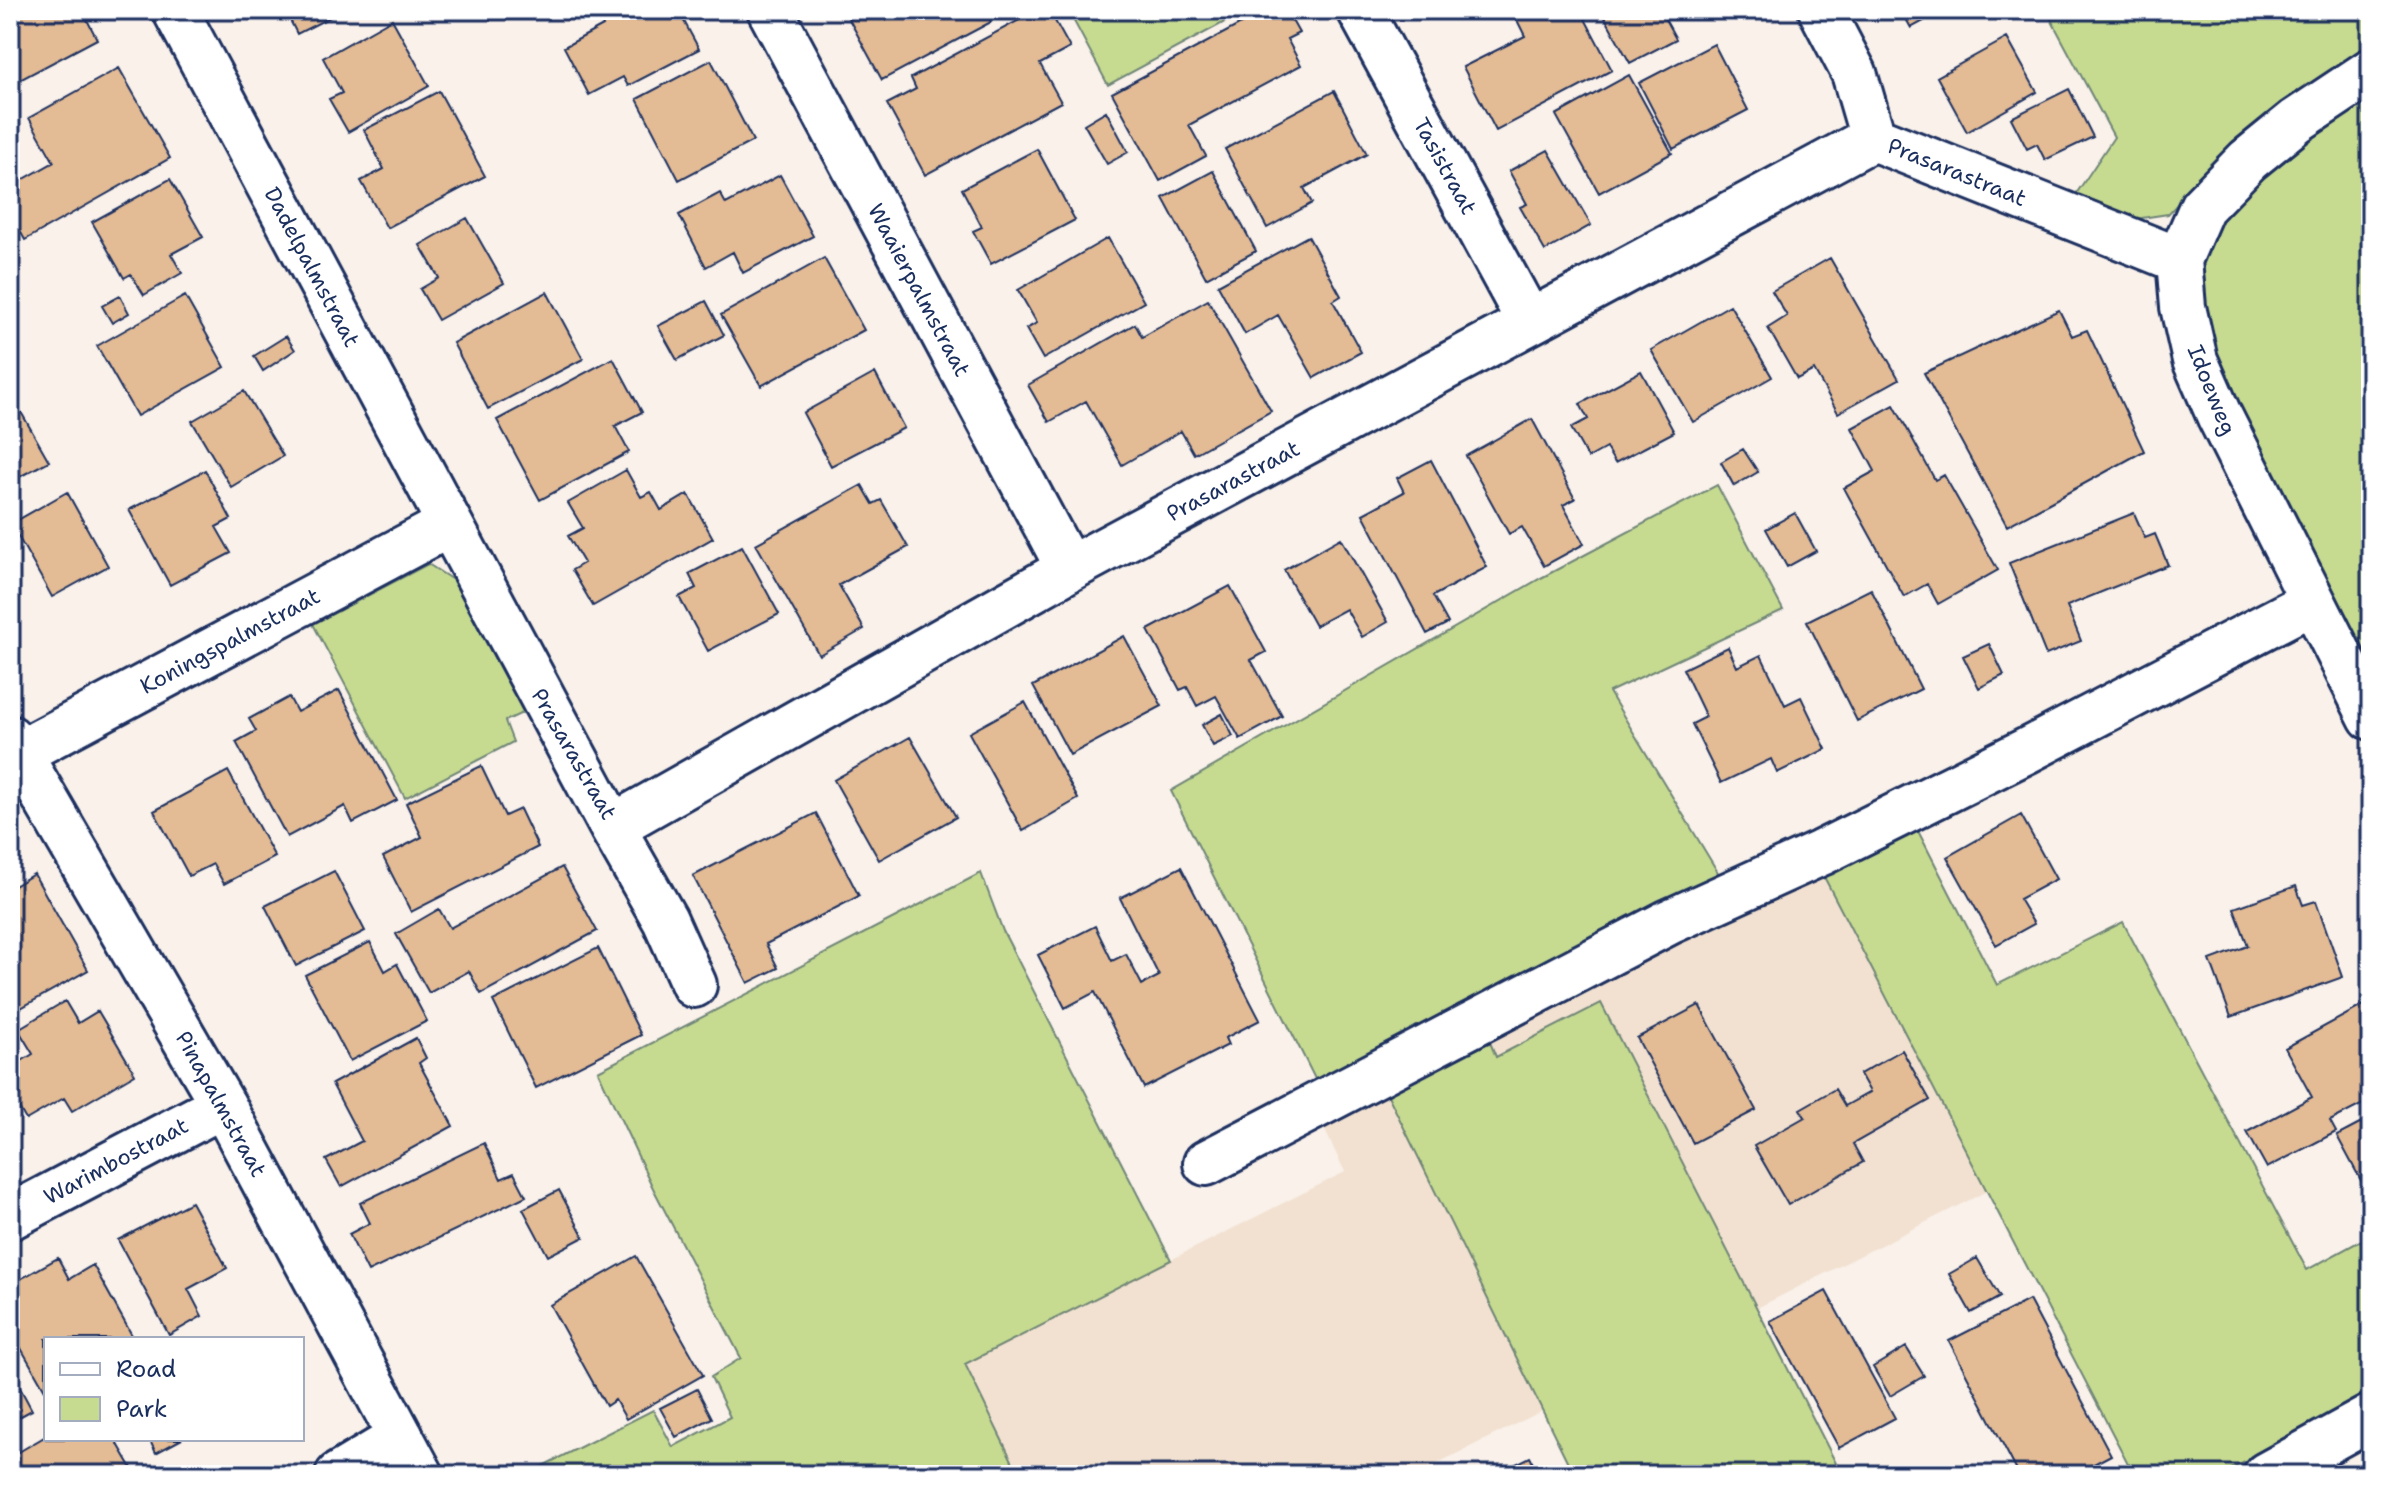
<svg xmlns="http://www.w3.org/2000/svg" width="2381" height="1485" viewBox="0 0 2381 1485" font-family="'Shantell Sans',sans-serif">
<rect width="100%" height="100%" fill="#f9f1ea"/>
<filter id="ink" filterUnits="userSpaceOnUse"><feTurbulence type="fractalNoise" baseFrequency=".0125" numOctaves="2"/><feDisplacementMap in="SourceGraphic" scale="16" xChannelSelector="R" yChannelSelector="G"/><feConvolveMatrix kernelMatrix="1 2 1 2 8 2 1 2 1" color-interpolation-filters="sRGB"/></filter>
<g filter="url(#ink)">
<path fill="#f2e1d0" d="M1821 871 1987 1191 1757 1308 1601 1003 1496 1057 1483 1025Z
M1380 1079 1542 1411 1414 1475H1019L964 1364 1345 1172 1316 1112Z"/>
<path fill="#c6db90" stroke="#708577" stroke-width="2" d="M1068 10H1247L1108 85Z
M2046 10H2371V48L2282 110 2208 171 2168 214 2135 219 2114 212 2076 194 2114 137Z
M2371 91V678L2222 380 2199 311 2198 267 2211 229 2239 191Z
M1717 485 1783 610 1609 692 1722 879 1316 1081 1171 791 1541 578Z
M428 564 465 588 535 707 505 721 513 742 405 798 313 624Z
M1916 827 1997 985 2123 922 2307 1270 2371 1235V1396L2220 1475H2134L1821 871Z
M981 873 1003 931 1171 1260 965 1364 1019 1475H525L653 1410 673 1447 730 1417 711 1377 741 1358 653 1188 598 1071Z
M1601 1003 1842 1475H1574L1380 1079 1483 1025 1496 1057Z"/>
<path fill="#e3bb94" stroke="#1b2f5e" stroke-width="2" d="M10 10H82L97 39 16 82 10 72Z
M285 10H344L297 34Z
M594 10H678L699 49 628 86 623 77 589 95 564 47 603 26Z
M844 10H985L991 22 882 80Z
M1038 10H1049L1070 48 1040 64 1061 102 925 175 887 104 916 89 911 78Z
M1267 10H1286L1299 33 1287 39 1301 65 1189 125 1206 156 1160 181 1112 93Z
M1512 10H1573L1577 18 1583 15 1612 70 1496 131 1463 67 1525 36Z
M1601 10H1660L1676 39 1630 63Z
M1901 10H1944L1911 28Z
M392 19 429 86 348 132 329 99 342 93 323 58Z
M2007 38 2037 92 1967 132 1937 77Z
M1714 44 1748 110 1673 149 1639 83Z
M711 60 753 141 679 180 637 99Z
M119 68 170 158 25 240 10 213V187L54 162 29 118Z
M1629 75 1672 153 1599 193 1556 115Z
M2069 89 2093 137 2045 160 2037 144 2027 149 2011 118Z
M439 91 485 176 387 228 361 181 384 169 364 130Z
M1334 91 1367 154 1304 188 1312 203 1267 228 1225 149Z
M1106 111 1128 152 1107 164 1084 124Z
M1037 149 1075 220 991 264 973 231 982 227 962 189Z
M1548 150 1591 225 1545 251 1520 207 1527 204 1509 171Z
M1213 171 1256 251 1206 278 1163 198Z
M780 175 813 236 743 273 733 252 706 267 679 215 720 193 726 204Z
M170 179 203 237 171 254 182 273 144 295 131 274 124 278 92 222Z
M467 218 504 283 438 320 420 289 439 278 420 245Z
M1308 236 1341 296 1333 301 1361 352 1314 378 1278 315 1245 334 1218 285Z
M1108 238 1144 302 1043 359 1026 329 1037 323 1018 290Z
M824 258 864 330 761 386 721 315Z
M1830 258 1899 379 1838 413 1814 370 1797 379 1768 328 1787 316 1772 291Z
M547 292 583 359 488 409 453 343Z
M120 296 129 313 112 323 102 306Z
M185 296 225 367 137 416 97 346Z
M1208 300 1271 411 1194 454 1181 431 1122 465 1086 401 1049 422 1028 385 1135 324 1142 337Z
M706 301 724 335 677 360 658 326Z
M1730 305 1772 377 1693 422 1651 350Z
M2059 310 2072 336 2087 330 2144 451 2007 526 1924 373Z
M286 336 295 350 263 371 254 356Z
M613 358 642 412 615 426 629 452 540 500 497 420Z
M1641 371 1674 432 1615 463 1606 448 1588 458 1571 428 1588 419 1580 404Z
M875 373 904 428 831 466 803 413Z
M244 391 283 456 231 487 192 421Z
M1894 405 1935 480 1944 475 1998 570 1938 604 1927 584 1904 597 1844 488 1875 471 1852 428Z
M21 412 49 461 10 482V418Z
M1532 419 1575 499 1563 505 1584 544 1544 566 1522 527 1509 534 1466 456Z
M1743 449 1758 472 1734 486 1721 462Z
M1431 460 1487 567 1433 596 1448 623 1427 634 1363 514 1404 492 1397 478Z
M205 470 231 519 216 527 231 553 170 585 129 510Z
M626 470 641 497 651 492 661 510 688 494 713 538 593 606 572 570 584 563 568 536 583 528 568 503Z
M862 485 873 504 881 500 908 547 839 585 864 629 819 655 756 544Z
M67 492 108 566 52 597 11 524Z
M1795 513 1816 551 1787 567 1766 529Z
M2134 513 2145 538 2155 534 2168 565 2067 606 2081 641 2046 655 2009 563Z
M1341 538 1388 622 1362 637 1346 609 1315 626 1284 570Z
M742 546 779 614 708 651 679 597 696 588 689 574Z
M1230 586 1266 652 1251 660 1282 716 1240 739 1216 696 1197 706 1187 687 1180 690 1148 630Z
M1871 589 1921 689 1857 721 1807 621Z
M1124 636 1162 706 1070 755 1033 686Z
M1989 644 2004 675 1979 688 1963 656Z
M1728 647 1737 667 1761 655 1785 705 1801 697 1826 749 1777 773 1771 759 1721 783 1692 724 1706 717 1683 669Z
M339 690 397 800 353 823 345 806 287 837 236 742 256 731 249 719 289 697 297 712Z
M1025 702 1078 799 1023 831 969 733Z
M1222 714 1233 736 1213 746 1202 725Z
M910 737 956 817 879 860 834 780Z
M481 766 505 816 520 809 538 847 411 912 383 857 422 837 406 803Z
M228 771 275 857 224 884 213 864 189 876 154 811Z
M816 813 859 896 766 944 778 968 748 983 693 876Z
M2021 815 2056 879 2019 899 2034 924 1996 945 1947 857Z
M562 867 597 931 481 994 469 971 429 993 396 934 439 909 450 928Z
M1181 867 1260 1020 1225 1038 1228 1045 1144 1088 1095 992 1065 1008 1038 955 1095 926 1112 961 1126 954 1142 985 1159 976 1120 898Z
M334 871 365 931 296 966 265 906Z
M34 874 88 970 10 1014V883L12 887Z
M2296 886 2303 905 2316 901 2343 977 2231 1017 2210 960 2248 946 2234 908Z
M370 942 385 971 397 964 427 1021 350 1061 305 975Z
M598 948 641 1035 536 1088 493 1001Z
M65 1001 78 1023 98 1011 135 1074 72 1111 64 1098 26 1120 10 1092V1068L33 1054 18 1029Z
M2371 1001V1100L2330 1121 2336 1132 2267 1168 2247 1132 2312 1097 2285 1048Z
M1699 1005 1756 1110 1693 1143 1637 1038Z
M416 1038 426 1058 419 1063 453 1126 341 1187 326 1160 362 1141 332 1084Z
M1902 1050 1930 1100 1853 1144 1863 1162 1788 1205 1754 1146 1805 1117 1800 1109 1835 1089 1845 1106 1870 1092 1860 1074Z
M2371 1118V1199L2337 1136Z
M484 1143 501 1179 514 1173 526 1196 368 1272 349 1234 370 1223 360 1203Z
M559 1190 584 1237 548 1256 523 1209Z
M191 1202 227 1268 188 1289 202 1316 169 1335 118 1240Z
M636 1256 703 1375 626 1419 615 1400 606 1406 550 1305Z
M58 1258 69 1279 93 1265 134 1339H46V1392L10 1329V1310L14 1307 10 1299V1285Z
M1977 1258 2000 1297 1971 1313 1949 1274Z
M1826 1291 1895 1418 1839 1448 1770 1321Z
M2029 1300 2111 1455 2073 1475H2064L2059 1466 2041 1475H2019L1949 1341Z
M1906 1347 1924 1376 1890 1396 1873 1367Z
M10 1369 32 1410 10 1422Z
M697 1389 712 1418 676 1437 660 1408Z
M46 1436V1439H115L136 1475H23L12 1456Z
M149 1439H182L156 1453Z
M1530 1457 1539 1475H1494Z"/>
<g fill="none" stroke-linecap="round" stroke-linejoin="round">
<defs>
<path id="minor" d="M175 10 612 827 1069 569 1873 138 2179 260
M770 10 1069 569
M1360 10 1529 321
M1821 10 1854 73 1873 138
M2371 71 2296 121 2248 160 2202 207 2179 260 2183 307 2195 360 2219 415 2371 717
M10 738 223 1105 421 1475
M10 758 450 524
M612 827 665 920 694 985
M1206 1163 1669 922 1821 853 2026 751 2312 602
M10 1217 223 1105
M338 1475 401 1437
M2266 1475 2371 1417"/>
</defs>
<use href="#minor" stroke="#1b2f5e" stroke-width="50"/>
<use href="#minor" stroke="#fff" stroke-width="44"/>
</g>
</g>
<g text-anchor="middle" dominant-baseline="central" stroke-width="7" stroke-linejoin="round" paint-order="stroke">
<g font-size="22" fill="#1b2f5e" stroke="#fff">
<text transform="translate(1445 166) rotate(61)">Tasistraat</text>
<text transform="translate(1957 172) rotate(22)">Prasarastraat</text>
<text transform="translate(312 267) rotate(62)">Dadelpalmstraat</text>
<text transform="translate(919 290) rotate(62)">Waaierpalmstraat</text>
<text transform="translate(2212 390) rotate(68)">Idoeweg</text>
<text transform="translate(1233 481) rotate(-28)">Prasarastraat</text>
<text transform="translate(230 641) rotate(-28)">Koningspalmstraat</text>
<text transform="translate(574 754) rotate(60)">Prasarastraat</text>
<text transform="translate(221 1104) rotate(61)">Pinapalmstraat</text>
<text transform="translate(116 1161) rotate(-28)">Warimbostraat</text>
</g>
</g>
<rect width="2381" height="1485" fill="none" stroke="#fff" stroke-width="40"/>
<rect x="20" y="20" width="2341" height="1445" fill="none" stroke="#1b2f5e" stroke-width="3" filter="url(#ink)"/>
<rect x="44" y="1337" width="260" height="104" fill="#ffffff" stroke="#a4acbf" stroke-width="2"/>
<rect x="60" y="1363" width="40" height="12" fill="#ffffff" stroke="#a4acbf" stroke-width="2"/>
<text x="116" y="1377" font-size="24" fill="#1b2f5e">Road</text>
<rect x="60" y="1397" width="40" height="24" fill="#c6db90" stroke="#a4acbf" stroke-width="2"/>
<text x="116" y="1417" font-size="24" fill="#1b2f5e">Park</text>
</svg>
